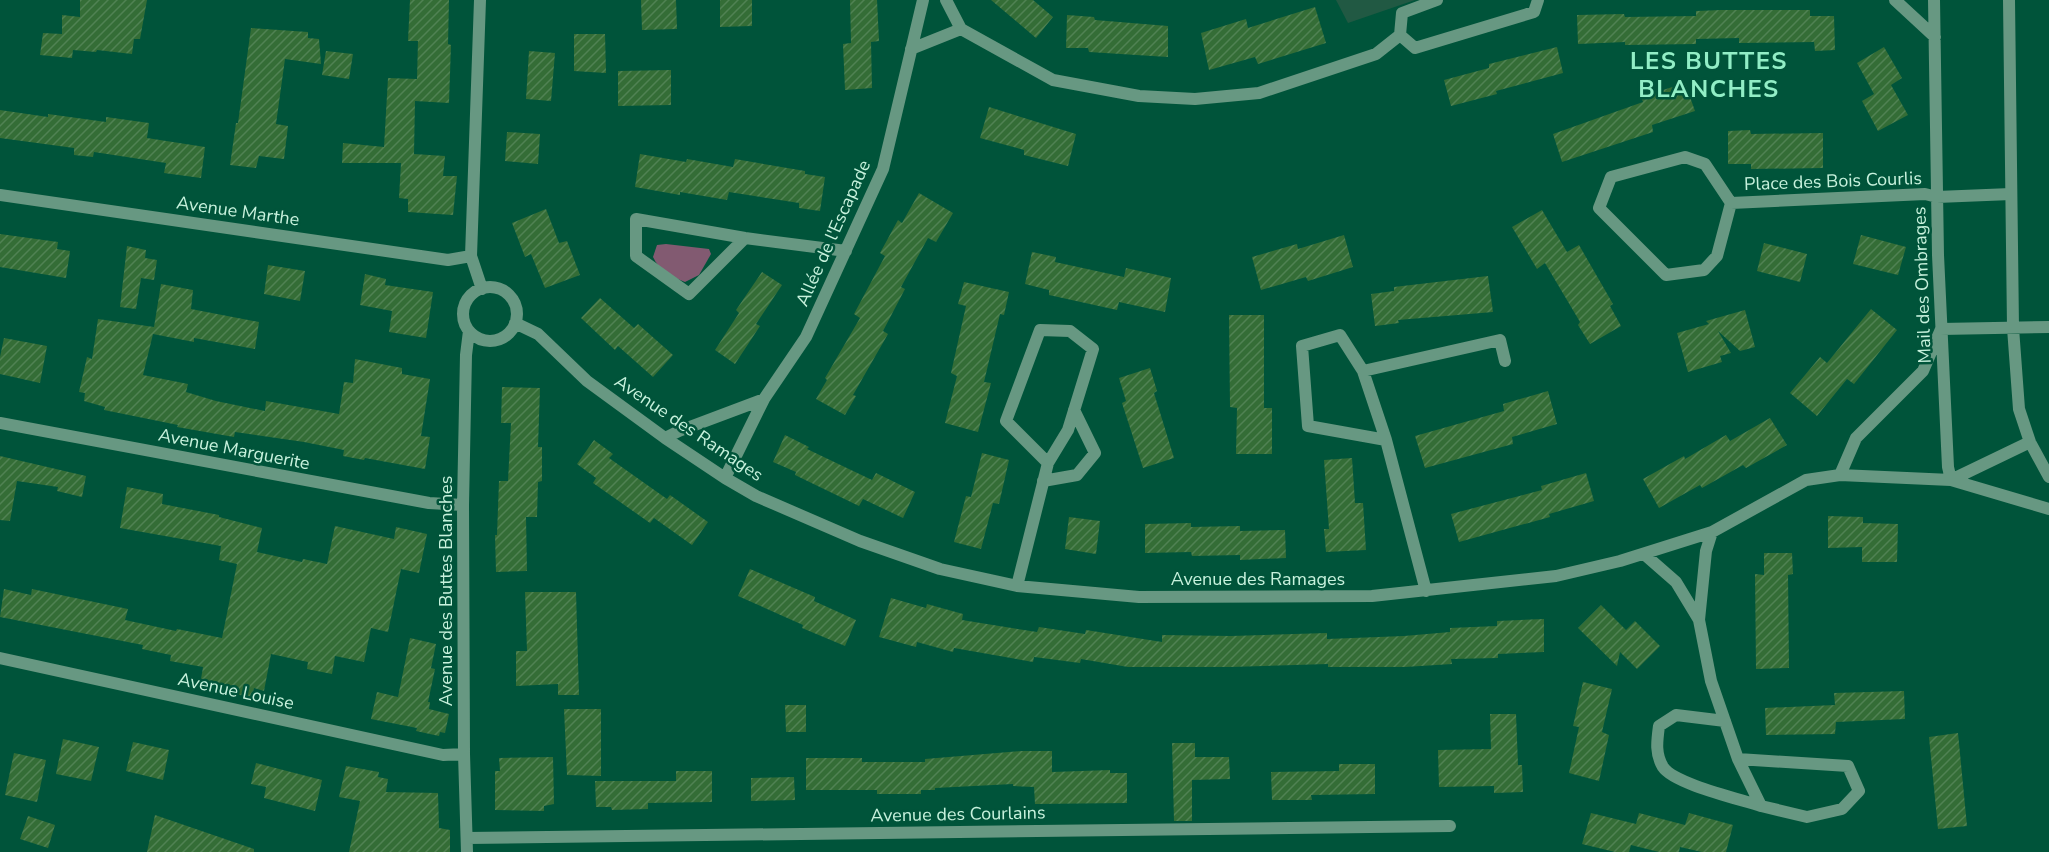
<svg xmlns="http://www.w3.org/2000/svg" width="2049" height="852" viewBox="0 0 2049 852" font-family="'Nunito Sans',sans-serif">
<defs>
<pattern id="building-hatch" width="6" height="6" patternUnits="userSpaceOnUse" patternTransform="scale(1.5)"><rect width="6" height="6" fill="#346d36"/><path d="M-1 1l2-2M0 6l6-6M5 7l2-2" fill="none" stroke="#508253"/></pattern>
</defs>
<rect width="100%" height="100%" fill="#00543a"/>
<path fill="#215943" d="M1336 0H1415L1348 23Z"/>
<path fill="#825a71" d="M666 244 709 249 711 254 699 275 685 282C672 277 658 269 653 257L657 245Z"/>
<path fill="url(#building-hatch)" d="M80 0H147L140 39H134L132 54 97 50 96 52 73 50 72 58 40 55 43 33 62 34V15L80 17Z
M410 0H449L448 44 451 45 449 103 415 101 414 154 445 156 443 176H457L453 215 408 212V199L399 198 401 163H342L343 143 384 147 388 78 417 79 418 41H408Z
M641 0H676L677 29 642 30Z
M720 0H752V26L720 27Z
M850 0H877L879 41 871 42 872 88 845 90 843 44 851 43Z
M991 0H1033L1053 17 1036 38Z
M1315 7 1326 43 1258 64 1255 57 1209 70 1201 33 1246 19 1248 28Z
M1721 10H1810V16H1834L1835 50 1815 51 1814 42 1739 43V38L1696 39V44L1625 45V42L1578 44 1577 15 1624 14 1625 17 1696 16V11Z
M1067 15 1094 17 1095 20 1168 26V57L1089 52 1088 48H1066Z
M251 28 308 32V38L319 39 321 64 285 59 276 124 288 126 284 159 259 156 256 168 230 165 236 123H238Z
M574 34H605L606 73 574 71Z
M1557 47 1563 73 1496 91 1497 94 1451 106 1444 80 1489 68V64Z
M1884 47 1902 78 1891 85 1908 115 1878 131 1862 101 1874 94 1857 63Z
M326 51 353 54 349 79 322 75Z
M529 51 555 53 551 101 526 99Z
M671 70V105L618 106V71Z
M1685 83 1695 111 1652 125 1653 132 1562 162 1553 134 1643 102 1641 97Z
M989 107 1076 134 1068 166 1024 155V150L980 138Z
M0 110 48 117V114L106 122V117L149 123 147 138 205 147 201 178 164 173 166 163 94 152 93 157 74 155V148L0 138Z
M1750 130 1751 134 1823 133V168L1751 169V164H1728V131Z
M507 132 540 134 538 164 505 161Z
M640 154 686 162 687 159 733 167 735 159 805 171V174L825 177 820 211 799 208V203L729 192 727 200 680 192V195L635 187Z
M919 193 953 213 936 242 928 238 901 287 905 289 883 331 888 334 853 395 856 396 845 415 816 399 827 380 825 378 860 318 854 314 885 256 880 253 898 220 902 223Z
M546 209 559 243 567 241 580 275 545 288 531 254 525 257 512 223Z
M1542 210 1567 252 1579 245 1613 304 1610 306 1621 326 1590 344 1578 325 1580 322 1545 263 1537 269 1512 227Z
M0 234 58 242 57 249 70 251 66 278 0 267Z
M1344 235 1353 267 1308 281 1306 277 1261 290 1252 257 1297 244 1298 249Z
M1861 235 1906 247 1898 275 1853 264Z
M1764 243 1807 254 1800 282 1757 271Z
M127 246 146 250 145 258 157 260 154 280 141 278 136 309 120 307Z
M1032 252 1056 257 1055 262 1124 277 1126 268 1171 278 1165 312 1119 302 1117 310 1049 295V290L1025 284Z
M268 265 305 271 300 301 264 294Z
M762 272 782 285 756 324 760 326 735 364 715 350 739 313 736 310Z
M365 274 386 279 385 285 433 292 426 338 389 332 392 311 360 305Z
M1488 276 1493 312 1398 320 1399 323 1375 326 1371 294 1394 291V287Z
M964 282 1009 292 1004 315 1000 314 984 382 991 383 978 432 945 423 957 376 951 373 966 306 958 304Z
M161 284 193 290 191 309 259 322 255 349 194 338V342L153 334 143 375 188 384 186 392 216 401 265 411 266 401 339 414 344 382 353 383 355 359 402 368V374L430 379 421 436 430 437 425 469 365 458 364 460 343 456 344 450 304 442 235 432 234 437 177 427 178 425 104 410 105 407 84 401 85 393 79 392 87 357 92 359 98 319 154 327Z
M600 298 634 328 638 324 673 355 653 377 618 346 615 350 581 318Z
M1871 309 1897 330 1854 384 1847 379 1817 416 1790 393 1820 357 1827 363Z
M1745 310 1755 347 1740 351 1718 331 1731 353 1720 356 1722 362 1688 372 1677 333 1709 324 1706 321Z
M1229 315H1264V408H1272V454H1236L1237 408 1230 407Z
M4 338 47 346 40 383 0 374V357Z
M1150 368 1157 391 1154 393 1174 458 1143 468 1122 403 1126 401 1119 378Z
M502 387 540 388 538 447H542V481L538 482 537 517H526L527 571 496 572 495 535H497L499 481H508L511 423H501Z
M1548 391 1557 424 1512 437 1513 444 1425 468 1415 436 1504 411 1503 404Z
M1770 418 1787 445 1746 468 1743 465 1702 488 1700 485 1659 508 1643 479 1684 456 1685 459 1726 435 1730 441Z
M785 435 809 447 807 449 872 480 876 473 915 492 903 518 863 499 859 506 795 475 796 472 773 462Z
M594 440 613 454 609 458 667 499 670 495 708 522 692 545 654 518 650 523 593 483 596 478 577 464Z
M982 453 1009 460 999 504 993 503 981 549 954 542 966 496 971 497Z
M0 456 86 476 82 497 57 491 58 487 17 481 10 521 0 520Z
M1352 458 1355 503H1363L1366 550 1326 552 1324 529H1329L1324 460Z
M1586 473 1594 501 1549 514 1550 517 1459 542 1451 514 1542 490 1541 486Z
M127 487 163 494 162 504 219 515V517L262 528 257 552 302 562 303 559 327 564 335 526 394 539 396 527 427 534 419 573 401 569 388 632 371 628 364 662 335 656 332 674 307 669 308 662 271 654 264 691 254 688 252 698 200 685 203 667 170 661 171 655 142 649 143 645 0 617 4 589 31 595 32 589 128 609 125 620 176 631 177 629 222 638 237 564 219 560 221 546 120 528Z
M1828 516 1863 517V523L1898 524 1897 562H1862V547L1828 548Z
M1069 517 1100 521 1096 554 1065 549Z
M1191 523V527L1240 526V531L1285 530 1286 558 1240 560V555L1192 556 1191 552 1145 553V524Z
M1764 553H1792L1793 574 1788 575 1789 668 1756 669 1755 574 1764 575Z
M750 569 815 597 814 601 856 620 845 646 802 628 803 625 738 596Z
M525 592H576L579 695H558V684L516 686V651H527Z
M891 598 926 608 927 604 963 614 962 620 1037 632 1039 627 1085 634 1086 630 1162 642V635L1231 636 1327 633V639L1404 636 1450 632V628L1497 626V621L1544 619V652L1498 654V658L1451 659 1452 664 1405 667H1328V664L1231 667H1128L1081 659 1080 663 1034 657 1033 662 954 648 953 652 917 642 916 647 879 637Z
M1601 605 1626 630 1635 621 1660 646 1637 669 1620 652 1617 666 1578 628Z
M410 638 436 644 431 668 435 669 428 702H430L429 709 449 714 445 733 440 732 439 736 416 731 417 728 371 719 377 692 398 697Z
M1583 682 1612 689 1602 732 1609 735 1599 781 1569 773 1579 727 1573 726Z
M1904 691 1905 719 1836 722 1835 734 1766 735 1765 708 1835 705 1834 693Z
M785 705H806V732H786Z
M564 709H601V776L567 775Z
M1490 714H1516L1518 765H1522L1523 792 1494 793V786L1439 787 1438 750 1491 749Z
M1958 733 1967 826 1938 829 1929 737Z
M63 739 99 747 91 781 56 774Z
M133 742 169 750 163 780 126 771Z
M1172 743H1195V757H1229L1230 779 1192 780V821H1174Z
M1021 751H1052V772L1110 770V773H1127V803L1035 804 1034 787 1013 786V784L935 788V790H921V794H877V790H806V758H862V762H925V759Z
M14 753 46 760 37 802 5 795Z
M553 757 554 804 544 806V811L495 810V771H500L499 758Z
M256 763 322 780 315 811 264 798 266 787 251 784Z
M1339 764H1375V794L1311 795 1312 800H1272L1271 772 1339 771Z
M346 766 379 772 378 777 388 779 386 792 438 793 439 828 450 830V852H349L360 801 339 797Z
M676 771H712V802L648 803V809L612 810 611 807H596L595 781H676Z
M794 777 795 800 751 801V778Z
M1591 813 1636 824 1639 813 1685 825 1689 813 1733 825 1726 852H1702L1680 847 1679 852H1659L1631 845 1629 852H1615L1582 844Z
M155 815 254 849V852H147Z
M28 816 55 825 48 848 20 839Z"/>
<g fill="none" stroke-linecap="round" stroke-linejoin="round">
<path stroke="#679882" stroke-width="12" d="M480 0 471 256 482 289
M946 0 961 29 1053 80 1139 96 1195 99 1259 93 1376 54 1400 35 1402 13 1437 0
M1895 0 1935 37
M1934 0 1938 255 1948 467 1951 480 2030 442
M2009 0 2013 328 2019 409 2030 442 2049 477
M1400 35 1415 48 1534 12 1538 0
M911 49 961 29
M0 195 448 260 471 256
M1731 203 1705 164 1685 157 1611 177 1599 208 1666 275 1704 270 1717 256 1731 203 1925 194 1937 197 2011 194
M745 238 689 294 636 256V219L745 238 846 251
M463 314a27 27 0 1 1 54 0a27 27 0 1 1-54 0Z
M515 323 538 334 587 381 665 438 725 478 756 496 860 541 940 569 1017 586 1139 597 1372 596 1556 576 1620 561 1712 532 1806 480 1840 475 1951 480 2049 509
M1363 371 1386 440
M0 423 429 503 463 505
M665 438 679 431 764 399
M1840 475 1856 438 1923 371 1941 329 2049 327
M725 478 764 399 806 337 883 169 923 0
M1043 481 1077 475 1095 453 1074 410
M1712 532 1706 551 1699 620 1711 681 1738 759 1761 806 1807 817 1842 809 1859 791 1848 766 1738 759
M1644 554 1676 582 1699 620
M1017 586 1048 463 1006 421 1040 330 1070 331 1093 349 1068 430 1048 463
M1426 591 1386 440 1308 426 1302 346 1340 335 1363 371 1500 340 1505 361
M0 658 443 755 464 754
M1725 721 1676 715 1659 726C1657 741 1655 754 1663 767 1674 784 1740 799 1761 806
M467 838 1450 826
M467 852 464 754 463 505 466 355 469 331"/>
</g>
<g text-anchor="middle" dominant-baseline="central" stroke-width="5" stroke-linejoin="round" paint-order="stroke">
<g font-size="18" fill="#c7f2dd" stroke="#00543a">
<text transform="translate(1833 181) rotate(-2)">Place des Bois Courlis</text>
<text transform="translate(238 211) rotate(8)">Avenue Marthe</text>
<text transform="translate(833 233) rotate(-66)">Allée de l'Escapade</text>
<text transform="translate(1922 285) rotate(-92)">Mail des Ombrages</text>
<text transform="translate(689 428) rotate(34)">Avenue des Ramages</text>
<text transform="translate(234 449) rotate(11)">Avenue Marguerite</text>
<text x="1258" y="579">Avenue des Ramages</text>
<text transform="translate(446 591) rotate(-90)">Avenue des Buttes Blanches</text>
<text transform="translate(236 691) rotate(12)">Avenue Louise</text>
<text transform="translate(958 814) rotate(-1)">Avenue des Courlains</text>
</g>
<g font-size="24" font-weight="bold" letter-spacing="1.5" fill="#92eec6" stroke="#00543a">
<text x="1709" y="61">LES BUTTES<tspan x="1709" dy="28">BLANCHES</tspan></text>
</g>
</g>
</svg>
